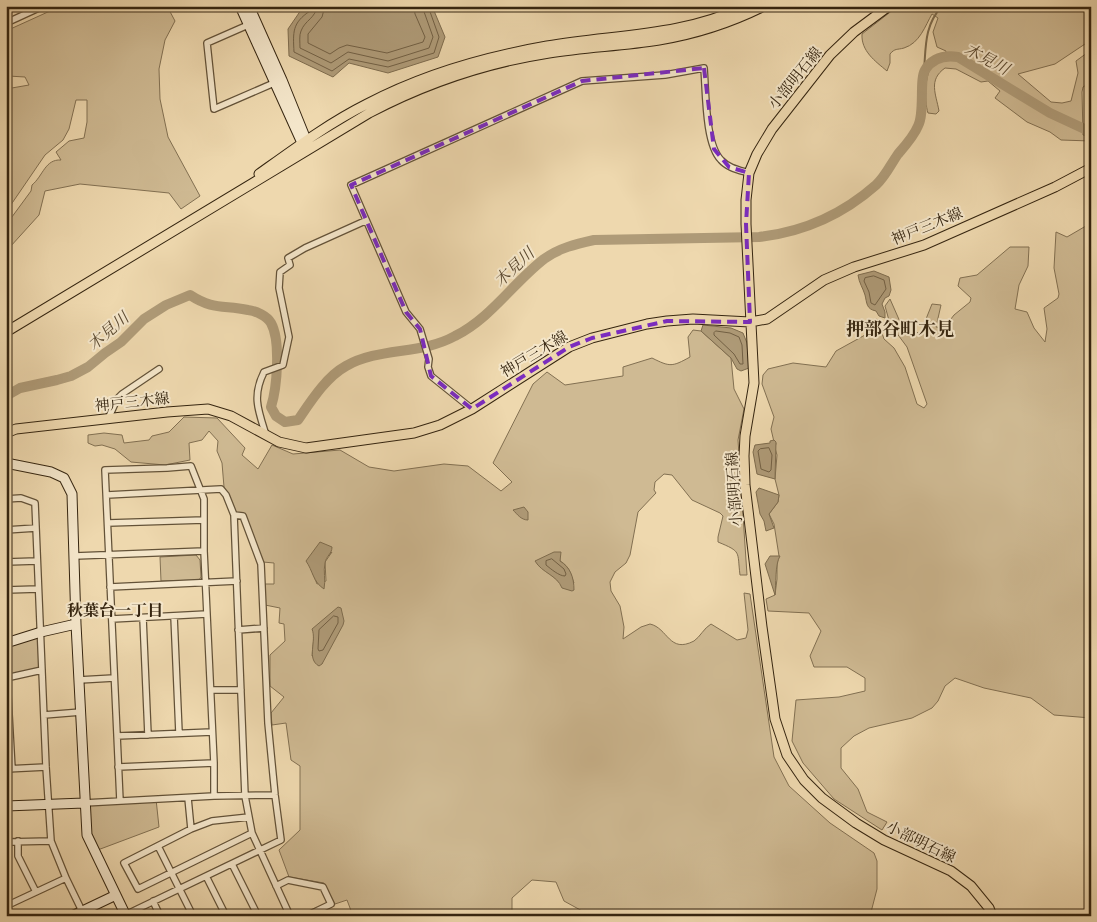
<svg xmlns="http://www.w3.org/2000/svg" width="1097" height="922" viewBox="0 0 1097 922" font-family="'IM FELL Great Primer','Noto Serif JP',serif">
<rect width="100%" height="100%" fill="#eed8ae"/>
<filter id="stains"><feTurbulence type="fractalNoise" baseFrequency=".004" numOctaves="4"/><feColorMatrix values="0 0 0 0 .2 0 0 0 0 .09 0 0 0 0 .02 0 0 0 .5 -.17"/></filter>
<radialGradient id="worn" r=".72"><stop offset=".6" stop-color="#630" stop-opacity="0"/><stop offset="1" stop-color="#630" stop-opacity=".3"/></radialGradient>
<path fill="#cfba93" stroke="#827052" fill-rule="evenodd" d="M61 6H167L175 21 165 40 159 69 160 99 168 137 200 196 181 209 169 193 80 184 45 191 39 215 10 247 6 248V225L31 191 32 185C43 176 45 159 61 160L56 152 69 141 84 138 87 122V100H76L69 129 63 140 45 155 6 212V89L29 85 25 77 8 76 6 74V31Z
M898 6H1091V41H1087L1088 42 1055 64 1018 74 1051 102 1062 103 1071 101 1078 73 1076 61 1091 50V82L1083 87 1082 92 1083 135H1091V141L1061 140 1050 132 1027 122 995 98 1000 91 988 81 981 82 956 69 945 68C928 80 936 94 939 111L936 114 928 113C924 101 924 69 936 62 939 60 942 60 944 60L946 51 937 47 933 32 938 18 932 14C925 26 920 43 904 48 897 50 895 48 890 54V63L887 71C875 61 861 51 862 34Z
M1091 223V718L1054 715 1031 698 984 688 955 678 945 686 938 701 932 708 912 718 869 728 854 736 841 748V768L858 789 867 812 887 822 882 830 834 799 803 763 792 741 796 700 839 697 865 691V678L847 667H814L810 656 821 631 809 613 768 611 766 599 775 595 777 579V563L779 556 774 524 769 514 778 502 779 495 775 479 777 455 775 448 776 443 774 442 771 429 774 417 762 384 763 375 768 369 793 363 826 367 836 351 865 335 866 326 877 319 884 339 894 348 905 367 917 404 924 408 927 404 907 347 890 324 885 306 890 299 901 324 920 334 932 304 941 305 936 327 944 328 954 315 970 302 971 298 958 286 960 278 977 275 1010 247H1029L1028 266 1019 285 1015 309 1027 312 1034 328 1045 342 1047 329 1044 308 1058 298 1059 294 1054 268 1056 232 1067 237Z
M693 330 701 331 731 358 734 389 744 409 738 440 747 575H740C737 551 742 552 718 542V537L723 516 720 513 692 500 672 475 664 474 655 482 654 490 656 493 638 512 630 555 626 563 615 572 610 582 611 591 620 606 624 627 623 639 641 627 650 624C668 628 669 654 694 641 700 637 704 628 711 624L737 640 746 638 748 630 744 593 750 594 774 757 789 786 830 823 874 853 877 861V889L870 916H587L584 912 564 901 556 882 532 880 512 898V916H367L364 911 353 916 347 900 335 904 324 883 289 877 279 850 300 830V766L291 760 286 723 272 725 271 713 284 697 270 686V655L285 641 284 624 279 623 280 608 265 605V584H274V563L263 562 245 514 236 512 224 487 222 463 217 451 218 441 209 431 202 440 189 443 190 460 165 465 131 462 115 449 102 445 95 446 88 443V435L104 433 122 435 124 443 149 440 152 436 169 432 184 417 217 418 245 448 242 455 258 469 272 445 293 454 340 450 369 467 394 471 444 464 468 466 501 491 512 482 493 463 533 384 547 372 565 385 623 376V367L652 358C670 367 672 367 690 357L688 337ZM332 552 325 562 326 581 317 584 311 569ZM559 554 560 561C570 567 570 573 574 583L560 582 541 567ZM314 636 323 659 322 664 312 656Z
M196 555 200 560 201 577 199 580 161 581 160 557Z
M41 632 42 670 6 678V643Z
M156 799 159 827 95 851 84 803Z"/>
<path fill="#af9b78" stroke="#7e6c4e" d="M315 6H432L445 37 438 57 388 73 349 63 333 77 289 56 288 29 301 10Z
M874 271 889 277 891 290 889 296 885 298 882 304 885 312V318L879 316 876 311C866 309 867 303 865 295 863 288 859 283 858 275Z
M703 325 731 328 743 333 747 343 749 368 741 371 737 369 731 358 701 331Z
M774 440 776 442 775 479 757 474 753 452 755 445 770 443V441Z
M759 488 779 495 778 502 769 514 774 528 766 531 764 521 760 514 756 492Z
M524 507 528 512V520C521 520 517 514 513 510Z
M320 542 332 547C332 554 326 556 325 563 323 571 326 580 324 589 313 582 313 571 306 561Z
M554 552H561L560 561C570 567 574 577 574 590L572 591 562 588C557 575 542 573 535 561Z
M770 556H780C775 564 776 585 775 595L765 564Z
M338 607 341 608 344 621 343 625 322 664 319 666C306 659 317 641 312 629Z"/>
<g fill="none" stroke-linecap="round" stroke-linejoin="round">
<path stroke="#726044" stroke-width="1" d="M311 6 310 11C292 23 293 32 294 52L332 71 349 59 388 67 434 53 439 37 428 6
M317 6C316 18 305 20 301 31 299 35 300 43 300 48L331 63 348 52 388 61 429 48 433 37 422 6
M325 6 322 17 308 34V43L330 54 339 48 347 45 387 53 423 42 425 37 415 14 414 6
M874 276 884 280 886 289 875 305 871 303 869 292 864 281 865 278Z
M716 331 730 333 739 337 742 345 743 364H740L734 354 714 335V333Z
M769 448 772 455 771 470 769 472 761 469 758 451 760 449Z
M552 559 564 569 566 574 565 576C559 576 551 569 546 565V561Z
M334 616 338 617V623L323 650 319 651 318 649 319 630Z"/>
<path stroke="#7e6c4e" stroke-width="2" d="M924 71C926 46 924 26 942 6"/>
<path stroke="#af9b78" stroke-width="10" d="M6 396 20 388 57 380 71 376 88 367 105 353 121 342 144 319 166 305 190 295C213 310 223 305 248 310 256 311 267 316 271 323 281 341 277 388 271 407L276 416 285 422 298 420C311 401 326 377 346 366 379 347 421 355 455 336 491 318 513 283 544 259 559 248 576 244 594 240L759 237C804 232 842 215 876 185 885 177 891 164 898 154 905 146 914 136 918 126 925 113 919 80 925 70 933 57 945 55 958 57L1050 113 1091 132"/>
<defs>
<path id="street" d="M6 23 43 6
M248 25 207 43 214 109 274 83
M472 409 431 376 428 367 429 359 420 329 406 312 351 185 582 81 665 75 704 68C706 92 705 144 721 160 728 168 739 170 749 173
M108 419 117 399 122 394 159 369
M266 435C258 410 252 396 264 372L283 365 289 337 279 288 280 272 290 265 288 258 305 248 365 221
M107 495 221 489 226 495 234 515 245 796 252 833 290 916
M6 499 21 498 35 503 46 767 51 841 66 878 82 911
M108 523 204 520
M6 530 36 528
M75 556 204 551 214 763V796L84 803
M6 562 37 561
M110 587 237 581
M6 590 38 589
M174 616 179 733
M143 618 148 735
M112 619 207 614
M238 630 264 628
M6 678 42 670
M7 678 12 769
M79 680 114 678
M211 690H241
M44 715 81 712
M117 736 212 732
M118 767 214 763
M6 769 46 767
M214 796 275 795
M188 798 191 829
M120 801 105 470 167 468 191 466 204 499V551
M249 817 212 821 191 829 124 863 138 889 252 833
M18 841V856L36 892
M6 842 51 841
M158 846 193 916
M232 864 258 916
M206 876 226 916
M276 886 288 880 323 887 331 904 306 916
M153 901 160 916
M6 906 66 878
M125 915 281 840 275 795 268 723 261 564 243 516 234 515"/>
<path id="secondary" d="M240 6 302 143 306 147
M249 6 282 80 305 137
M6 465 11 464 51 472 64 478 72 494 76 624 87 835 126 916
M6 643 41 632 76 624
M6 806 84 803
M72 916 116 895"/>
<path id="primary" d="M889 6 854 32 830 55 772 129 757 154 749 173 746 200V224L754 383 745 436 744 456 745 485 762 627 775 719 787 755 804 780 822 798 856 823 884 840 951 871 971 886 989 908 992 916
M259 174C294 149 329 123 367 104 424 74 484 57 547 46 616 34 680 37 746 6
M6 332 369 113C426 83 485 63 549 53 585 47 622 46 659 40 695 34 730 23 764 6
M6 433 16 429 167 412 208 409 231 416 279 442 306 448 414 433 440 425 472 409 569 347 592 338 647 324 667 321 693 319 750 322 767 319 824 280 854 267 924 245 1055 187 1091 168"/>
</defs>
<use href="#street" stroke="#635238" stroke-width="8"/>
<use href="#secondary" stroke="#352510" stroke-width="11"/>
<use href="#primary" stroke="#352510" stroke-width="11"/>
<use href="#street" stroke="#f4e6ca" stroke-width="5.5"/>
<use href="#secondary" stroke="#f4e6ca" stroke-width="9"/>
<use href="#primary" stroke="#eed8ae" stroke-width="9"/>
</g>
<path fill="none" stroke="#7b2cbf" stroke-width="4" stroke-dasharray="10 6" stroke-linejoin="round" d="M704 68 714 149 729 167 749 173 746 224 750 322 667 321 592 338 569 347 472 409 431 376 420 329 406 312 351 185 582 81Z"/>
<g text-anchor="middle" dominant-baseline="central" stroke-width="4" stroke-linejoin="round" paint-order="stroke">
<g font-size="15" fill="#352510" stroke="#f4e6ca">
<text transform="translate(795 78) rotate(-51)">小部明石線</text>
<text transform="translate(927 226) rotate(-22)">神戸三木線</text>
<text transform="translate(534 354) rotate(-31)">神戸三木線</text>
<text transform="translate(132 402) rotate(-6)">神戸三木線</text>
<text transform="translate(734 489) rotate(-94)">小部明石線</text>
<text transform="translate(921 842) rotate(26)">小部明石線</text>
</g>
<g font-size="16" font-style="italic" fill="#5a482f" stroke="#f4e6ca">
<text transform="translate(987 59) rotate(28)">木見川</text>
<text transform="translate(514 267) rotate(-43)">木見川</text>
<text transform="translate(108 331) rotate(-41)">木見川</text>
</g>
<g font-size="16" font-weight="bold" fill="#352510" stroke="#f4e6ca">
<text x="115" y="610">秋葉台一丁目</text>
</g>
<g font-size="18" font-weight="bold" fill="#352510" stroke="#f4e6ca">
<text x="900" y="329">押部谷町木見</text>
</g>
</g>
<rect width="1097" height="922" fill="none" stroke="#eed8ae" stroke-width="25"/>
<rect x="8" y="8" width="1082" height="907" fill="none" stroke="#352510" stroke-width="2.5"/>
<rect x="12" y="12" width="1072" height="897" fill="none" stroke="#352510"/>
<rect width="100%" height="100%" filter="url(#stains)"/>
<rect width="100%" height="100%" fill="url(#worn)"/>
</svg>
